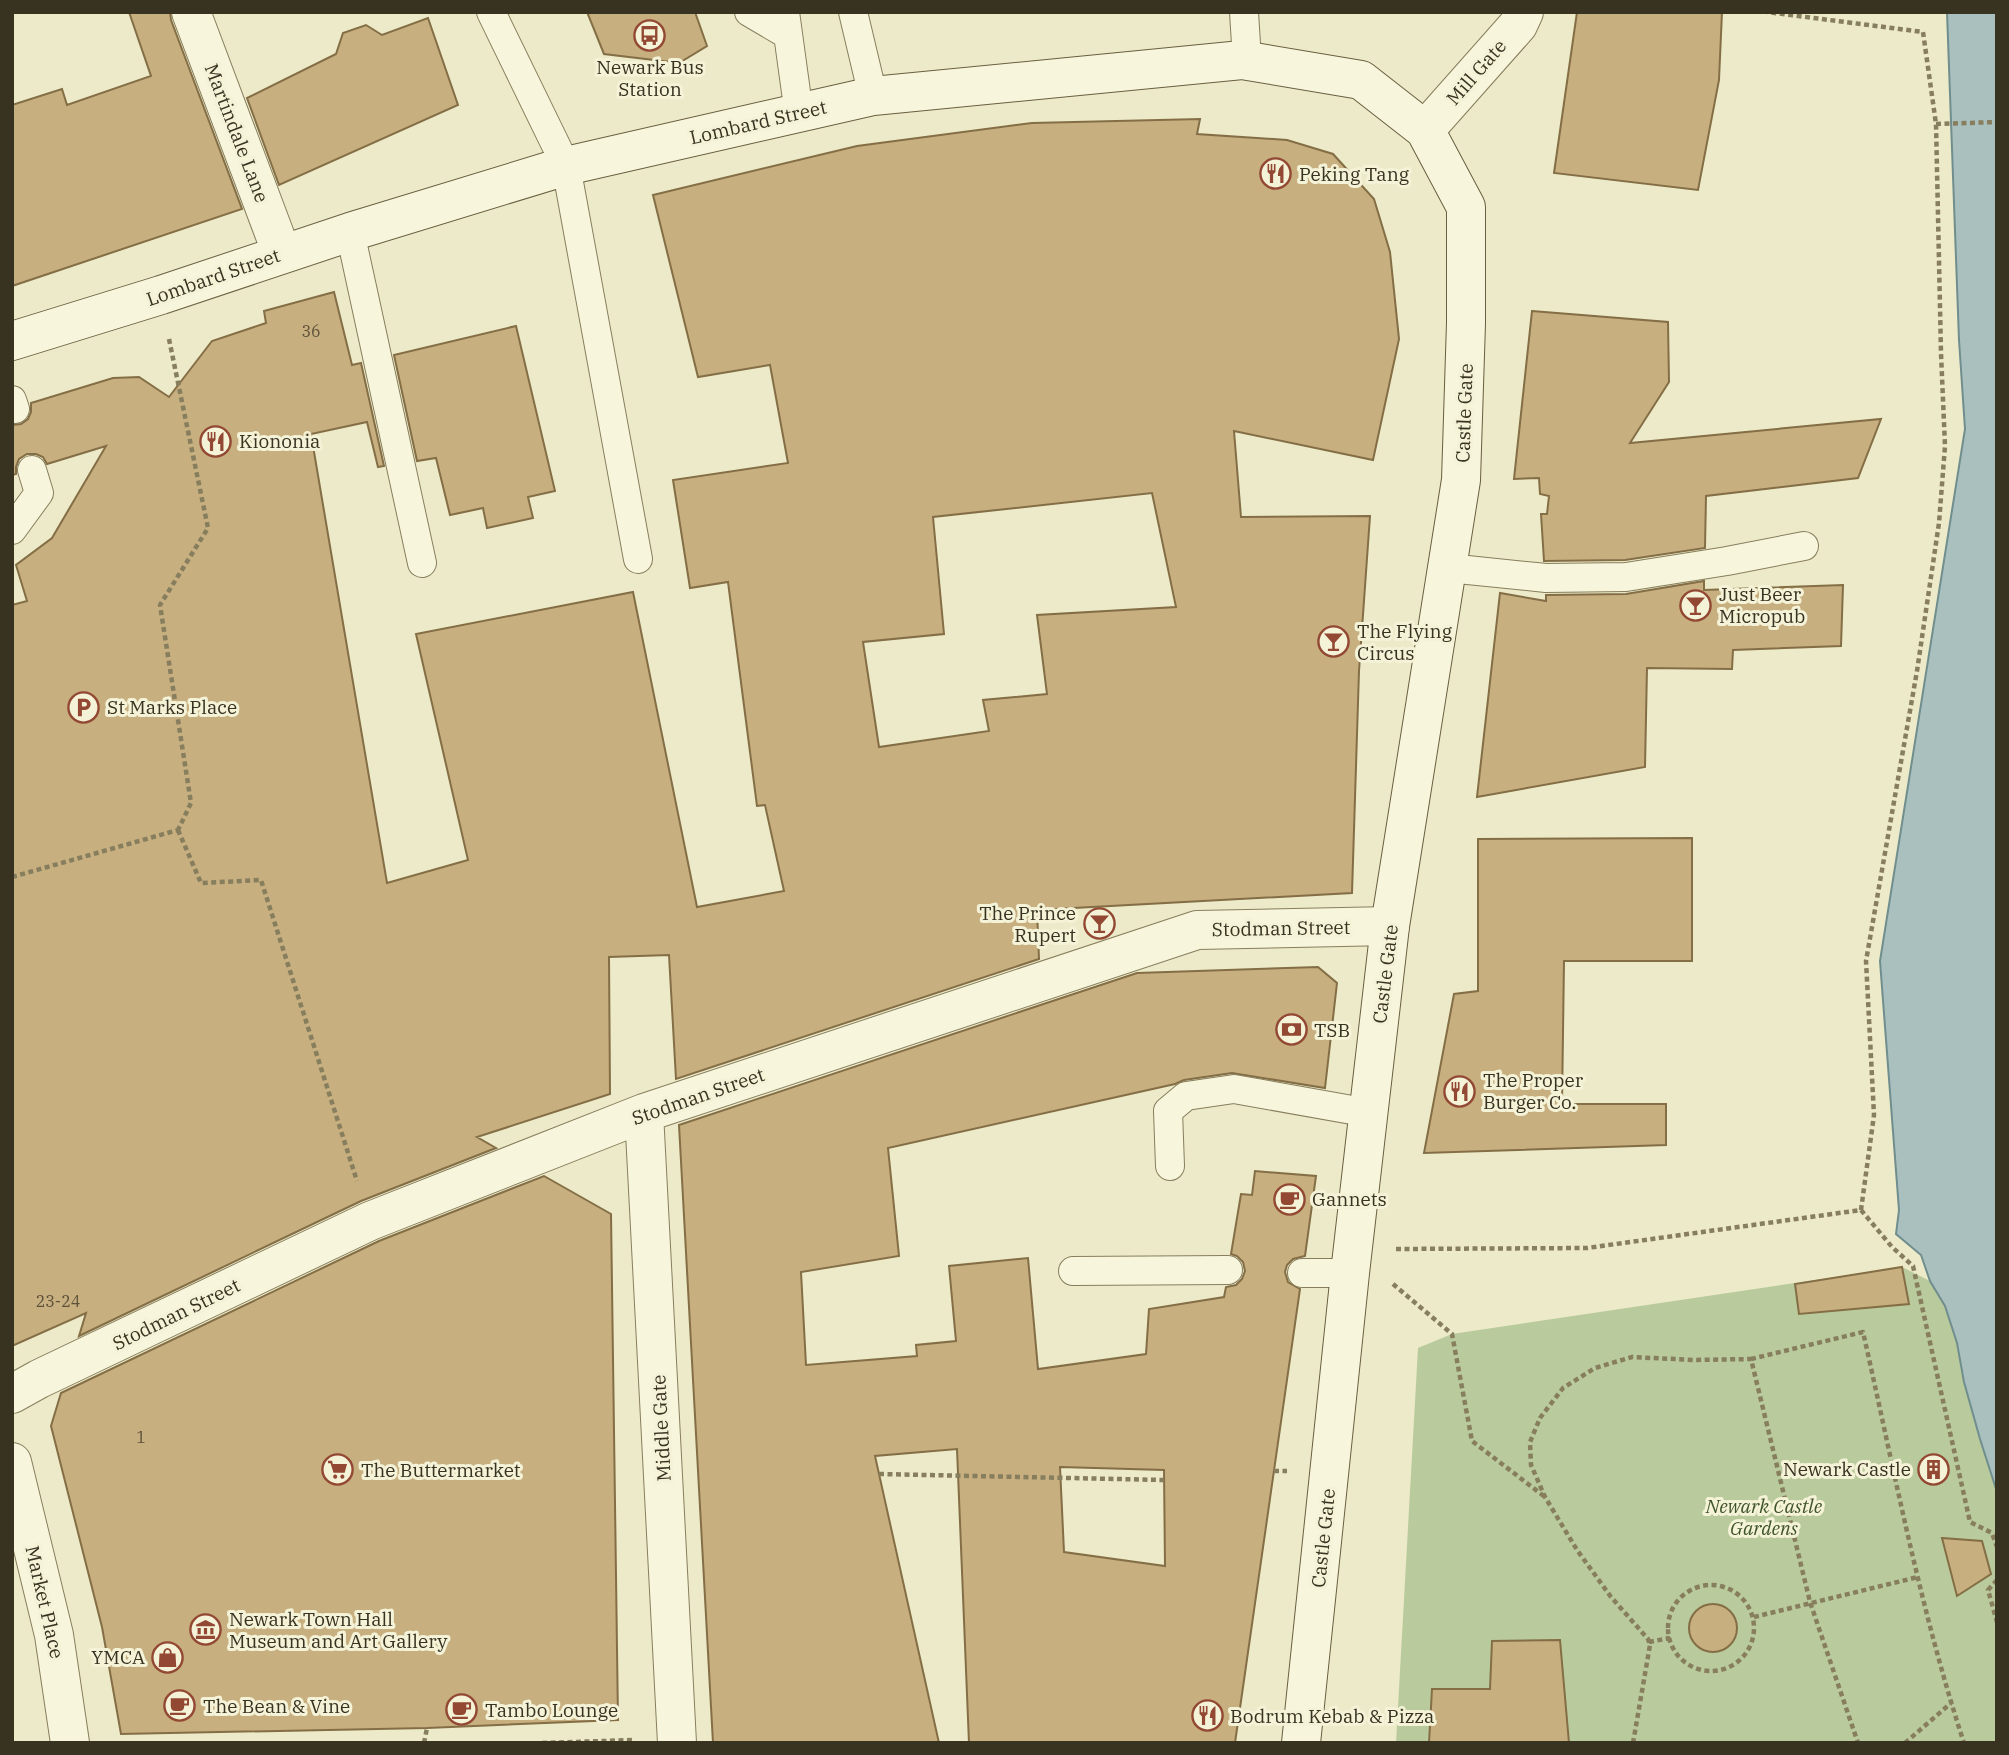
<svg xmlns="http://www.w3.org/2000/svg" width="2009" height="1755" viewBox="0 0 2009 1755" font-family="'IBM Plex Serif',serif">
<rect width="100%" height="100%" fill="#eceac8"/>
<path fill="#b9ca9c" d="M1902 1267 1930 1281 1945 1306 1957 1343 1964 1382 1980 1439 1997 1492V1743H1396L1418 1348 1452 1334Z"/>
<path fill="#a9c0bf" stroke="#708e8e" stroke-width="2" d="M1947 12H1996L1997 1492 1980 1439 1964 1382 1957 1343 1945 1306 1930 1281 1921 1255 1896 1234 1899 1210 1880 961 1965 429 1959 340Z"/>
<path fill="#c7af80" stroke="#846e45" stroke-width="2" fill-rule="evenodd" d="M129 12H170L171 20 242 209 12 286V105L62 89 67 105 151 76Z
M587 12H695L707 46 679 63 604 54Z
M1577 12H1722L1719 80 1698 190 1554 173Z
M428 18 458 105 279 185 247 98 336 54 343 33 366 25 382 35Z
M1200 119 1197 134 1287 140 1333 154 1374 199 1390 252 1399 339 1373 460 1234 431 1241 517 1370 516 1359 671 1352 893 1037 910 1039 959 676 1079 669 955 609 957 610 1094 477 1137 496 1148 361 1201 79 1336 86 1313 12 1346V605L27 601 16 565 52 538 106 446 47 464 43 457 36 454H27L19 459 16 467V474L12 475V425L21 424 28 419 31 412V403L113 378 139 377 169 397 212 341 266 323 264 311 334 292 352 365 361 363 384 466 378 467 367 422 311 434 387 883 468 860 416 634 633 592 697 907 784 891 765 805 757 806 728 582 690 588 673 480 788 463 770 365 698 377 653 195 857 146 1032 123ZM1152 493 1176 607 1037 615 1047 694 983 700 989 731 879 747 863 642 944 634 933 517Z
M1532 311 1668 322 1669 382 1630 443 1881 419 1858 478 1706 496 1705 548 1625 560 1544 561 1541 514H1547L1549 496 1540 494 1539 478 1514 479Z
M516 326 555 491 528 497 533 518 487 528 483 508 450 515 436 458 417 461 394 355Z
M1704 581V590L1843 585 1841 646 1733 650 1732 669 1647 668 1645 767 1477 797 1500 593 1546 601V595L1626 594Z
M1692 838V961H1564L1562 1104H1666V1145L1424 1153 1454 994 1478 991V839Z
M1318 967 1337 983 1325 1088 1232 1073 1184 1080 1175 1084 888 1148 899 1256 801 1272 806 1365 917 1356 916 1345 956 1341 949 1266 1028 1258 1038 1369 1146 1354 1149 1309 1224 1297 1226 1287 1236 1285 1242 1279 1245 1271 1243 1262 1237 1256 1231 1254 1241 1194 1252 1195 1255 1171 1316 1176 1305 1256 1293 1259 1287 1265 1285 1272 1288 1282 1300 1289 1235 1743H969L957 1449 875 1456 939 1743H713L679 1125 1137 973ZM1060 1467 1164 1470 1165 1566 1064 1552Z
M544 1176 611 1214 618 1720 427 1728 121 1734 102 1627 51 1426 61 1393 379 1241Z
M1902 1267 1909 1304 1799 1314 1795 1284Z
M1942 1538 1982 1541 1991 1574 1957 1596Z
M1689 1628a24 24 0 1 1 48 0a24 24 0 1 1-48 0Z
M1560 1640 1569 1743H1429L1432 1689H1490L1492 1641Z"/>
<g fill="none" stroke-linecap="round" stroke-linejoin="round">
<defs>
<path id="lane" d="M491 12 566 166 638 559
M749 12 788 35
M785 12 799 114
M853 12 873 96
M1244 12 1247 60
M350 232 422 563
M12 400 15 409
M12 530 39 493 32 470
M1448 568 1546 578 1626 577 1727 561 1804 546
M1170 1166 1168 1111 1186 1096 1234 1089 1369 1113
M1073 1271 1228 1270
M1302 1273H1350"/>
<path id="street" d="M191 12 282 254
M1425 130 1518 25 1524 12
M644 1113 677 1743
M12 1394 39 1379 370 1221 644 1113 1197 930 1390 926
M12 1462 54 1635 70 1743"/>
<path id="secondary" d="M12 341 161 295 350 232 566 166 873 96 1242 60 1361 80 1425 130 1466 207V323L1461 480 1390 926 1350 1273 1301 1743"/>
</defs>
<use href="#lane" stroke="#877e5e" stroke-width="30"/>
<use href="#street" stroke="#877e5e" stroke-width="40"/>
<use href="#secondary" stroke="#695f41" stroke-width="40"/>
<path stroke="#877e5e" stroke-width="4.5" stroke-dasharray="5 3.5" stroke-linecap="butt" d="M1936 124 1997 122
M169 339 208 528 160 605 191 803 178 830
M178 830 201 883 261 880 357 1181
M12 877 178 830
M1861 1210 1892 1247 1913 1266 1970 1522 1992 1533 1997 1547
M1396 1249 1587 1248 1861 1210 1874 1115 1866 961 1917 671 1939 523 1945 446 1941 353 1936 124 1923 32 1767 12
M1393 1284 1452 1334 1472 1441 1545 1497
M1751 1359 1863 1332C1894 1469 1920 1609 1964 1743
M1274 1471H1287
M879 1474 1164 1480
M1997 1580 1988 1590 1997 1622
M1668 1628a43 43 0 1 1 86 0a43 43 0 1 1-86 0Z
M1754 1617 1918 1577
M1649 1642 1670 1638
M424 1743 427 1728
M542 1743 634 1740
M1633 1743 1650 1645 1648 1639 1611 1597 1577 1550 1545 1497 1531 1465 1530 1442 1540 1418 1563 1388 1595 1368 1632 1357 1694 1360 1751 1359 1810 1602 1858 1743
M1905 1743 1951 1703"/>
<use href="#lane" stroke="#f7f5db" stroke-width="28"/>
<use href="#street" stroke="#f7f5db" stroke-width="38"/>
<use href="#secondary" stroke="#f7f5db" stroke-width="38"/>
</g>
<defs>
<symbol id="bus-ring" viewBox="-11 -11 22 22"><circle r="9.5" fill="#f4f2d7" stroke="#924832" stroke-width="1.5"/><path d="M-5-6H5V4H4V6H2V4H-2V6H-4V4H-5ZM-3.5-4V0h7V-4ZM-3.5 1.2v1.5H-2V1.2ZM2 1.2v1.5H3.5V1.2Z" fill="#924832"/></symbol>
<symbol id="restaurant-ring" viewBox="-11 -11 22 22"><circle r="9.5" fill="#f4f2d7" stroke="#924832" stroke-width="1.5"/><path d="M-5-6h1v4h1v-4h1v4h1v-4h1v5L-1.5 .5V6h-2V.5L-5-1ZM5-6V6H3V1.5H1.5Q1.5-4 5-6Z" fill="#924832"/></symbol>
<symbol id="bar-ring" viewBox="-11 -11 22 22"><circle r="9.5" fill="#f4f2d7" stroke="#924832" stroke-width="1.5"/><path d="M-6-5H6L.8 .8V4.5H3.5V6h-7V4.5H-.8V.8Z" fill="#924832"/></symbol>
<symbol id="parking-ring" viewBox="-11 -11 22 22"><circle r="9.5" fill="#f4f2d7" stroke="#924832" stroke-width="1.5"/><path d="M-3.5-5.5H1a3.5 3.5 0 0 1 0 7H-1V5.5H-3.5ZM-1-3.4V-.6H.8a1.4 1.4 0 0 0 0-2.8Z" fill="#924832"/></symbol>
<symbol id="bank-ring" viewBox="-11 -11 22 22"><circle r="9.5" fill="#f4f2d7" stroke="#924832" stroke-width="1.5"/><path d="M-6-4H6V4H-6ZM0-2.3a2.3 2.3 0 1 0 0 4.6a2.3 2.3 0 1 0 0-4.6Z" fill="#924832"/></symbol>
<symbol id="cafe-ring" viewBox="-11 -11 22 22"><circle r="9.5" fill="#f4f2d7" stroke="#924832" stroke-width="1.5"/><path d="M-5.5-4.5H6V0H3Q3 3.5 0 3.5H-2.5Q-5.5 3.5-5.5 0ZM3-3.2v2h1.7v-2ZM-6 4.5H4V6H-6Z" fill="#924832"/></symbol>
<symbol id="building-ring" viewBox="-11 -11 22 22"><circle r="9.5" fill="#f4f2d7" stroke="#924832" stroke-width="1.5"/><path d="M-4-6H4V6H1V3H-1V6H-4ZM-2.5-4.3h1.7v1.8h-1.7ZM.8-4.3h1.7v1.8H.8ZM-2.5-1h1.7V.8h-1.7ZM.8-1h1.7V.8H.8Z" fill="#924832"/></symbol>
<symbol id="supermarket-ring" viewBox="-11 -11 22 22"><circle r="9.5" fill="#f4f2d7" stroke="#924832" stroke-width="1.5"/><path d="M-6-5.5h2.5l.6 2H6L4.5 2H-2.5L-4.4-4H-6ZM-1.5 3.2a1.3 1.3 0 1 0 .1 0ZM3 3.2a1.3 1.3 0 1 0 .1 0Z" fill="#924832"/></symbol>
<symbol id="museum-ring" viewBox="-11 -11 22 22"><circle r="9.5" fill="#f4f2d7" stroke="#924832" stroke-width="1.5"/><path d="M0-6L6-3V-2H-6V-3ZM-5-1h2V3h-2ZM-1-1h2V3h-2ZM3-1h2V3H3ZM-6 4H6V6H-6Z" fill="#924832"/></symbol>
<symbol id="shop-ring" viewBox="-11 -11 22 22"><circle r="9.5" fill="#f4f2d7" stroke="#924832" stroke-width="1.5"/><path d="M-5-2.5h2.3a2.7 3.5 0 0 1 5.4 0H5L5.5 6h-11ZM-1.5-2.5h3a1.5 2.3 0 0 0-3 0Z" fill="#924832"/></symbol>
</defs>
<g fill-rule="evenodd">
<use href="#bus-ring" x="632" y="18" width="35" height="35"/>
<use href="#restaurant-ring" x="1258" y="156" width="35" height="35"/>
<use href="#restaurant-ring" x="198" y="424" width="35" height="35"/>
<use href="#bar-ring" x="1678" y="588" width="35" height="35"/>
<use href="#bar-ring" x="1316" y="624" width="35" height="35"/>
<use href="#parking-ring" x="66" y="690" width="35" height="35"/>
<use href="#bar-ring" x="1082" y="906" width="35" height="35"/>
<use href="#bank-ring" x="1274" y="1012" width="35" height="35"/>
<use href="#restaurant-ring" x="1442" y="1074" width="35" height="35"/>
<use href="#cafe-ring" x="1272" y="1182" width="35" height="35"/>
<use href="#building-ring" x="1916" y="1452" width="35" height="35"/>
<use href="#supermarket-ring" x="320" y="1452" width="35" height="35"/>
<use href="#museum-ring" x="188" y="1612" width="35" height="35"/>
<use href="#shop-ring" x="150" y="1640" width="35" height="35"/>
<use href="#cafe-ring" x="162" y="1688" width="35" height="35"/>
<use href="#cafe-ring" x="444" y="1692" width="35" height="35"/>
<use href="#restaurant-ring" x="1190" y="1698" width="35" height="35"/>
</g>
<g text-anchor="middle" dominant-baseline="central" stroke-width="6" stroke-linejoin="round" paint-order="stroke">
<g font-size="16" fill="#5c5139">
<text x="311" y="331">36</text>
<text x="58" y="1301">23-24</text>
<text x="141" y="1437">1</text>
</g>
<g font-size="19" fill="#383221" stroke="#f4f2d7" text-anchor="start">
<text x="650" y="67" text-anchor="middle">Newark Bus<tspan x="650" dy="22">Station</tspan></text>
<text x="1299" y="174">Peking Tang</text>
<text x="239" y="441">Kiononia</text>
<text x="1719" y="594">Just Beer<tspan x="1719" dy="22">Micropub</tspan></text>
<text x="1357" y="631">The Flying<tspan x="1357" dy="22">Circus</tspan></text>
<text x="107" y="707">St Marks Place</text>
<text x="1076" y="913" text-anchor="end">The Prince<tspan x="1076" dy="22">Rupert</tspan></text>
<text x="1314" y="1030">TSB</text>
<text x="1483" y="1080">The Proper<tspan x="1483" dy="22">Burger Co.</tspan></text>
<text x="1312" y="1199">Gannets</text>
<text x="1911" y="1469" text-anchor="end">Newark Castle</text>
<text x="361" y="1470">The Buttermarket</text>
<text x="229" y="1619">Newark Town Hall<tspan x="229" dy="22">Museum and Art Gallery</tspan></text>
<text x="145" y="1657" text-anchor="end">YMCA</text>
<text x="203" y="1706">The Bean &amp; Vine</text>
<text x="485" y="1710">Tambo Lounge</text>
<text x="1230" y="1716">Bodrum Kebab &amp; Pizza</text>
</g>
<g font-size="19" fill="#383221" stroke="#f4f2d7">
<text transform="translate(1476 72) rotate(-49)">Mill Gate</text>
<text transform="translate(758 122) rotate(-13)">Lombard Street</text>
<text transform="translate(237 133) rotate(69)">Martindale Lane</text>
<text transform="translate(213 277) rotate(-19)">Lombard Street</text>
<text transform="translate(1464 413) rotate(-88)">Castle Gate</text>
<text transform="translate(1281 928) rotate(-1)">Stodman Street</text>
<text transform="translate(1385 974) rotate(-83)">Castle Gate</text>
<text transform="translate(698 1096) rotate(-19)">Stodman Street</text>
<text transform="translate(176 1314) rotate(-26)">Stodman Street</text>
<text transform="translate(661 1428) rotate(-93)">Middle Gate</text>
<text transform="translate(1323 1538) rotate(-84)">Castle Gate</text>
<text transform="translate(45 1602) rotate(77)">Market Place</text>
</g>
<g font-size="19" font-style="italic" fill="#3e5329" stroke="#f4f2d7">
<text x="1764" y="1506">Newark Castle<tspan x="1764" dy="22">Gardens</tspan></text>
</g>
</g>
<rect width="2009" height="1755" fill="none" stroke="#383221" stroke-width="28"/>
</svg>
